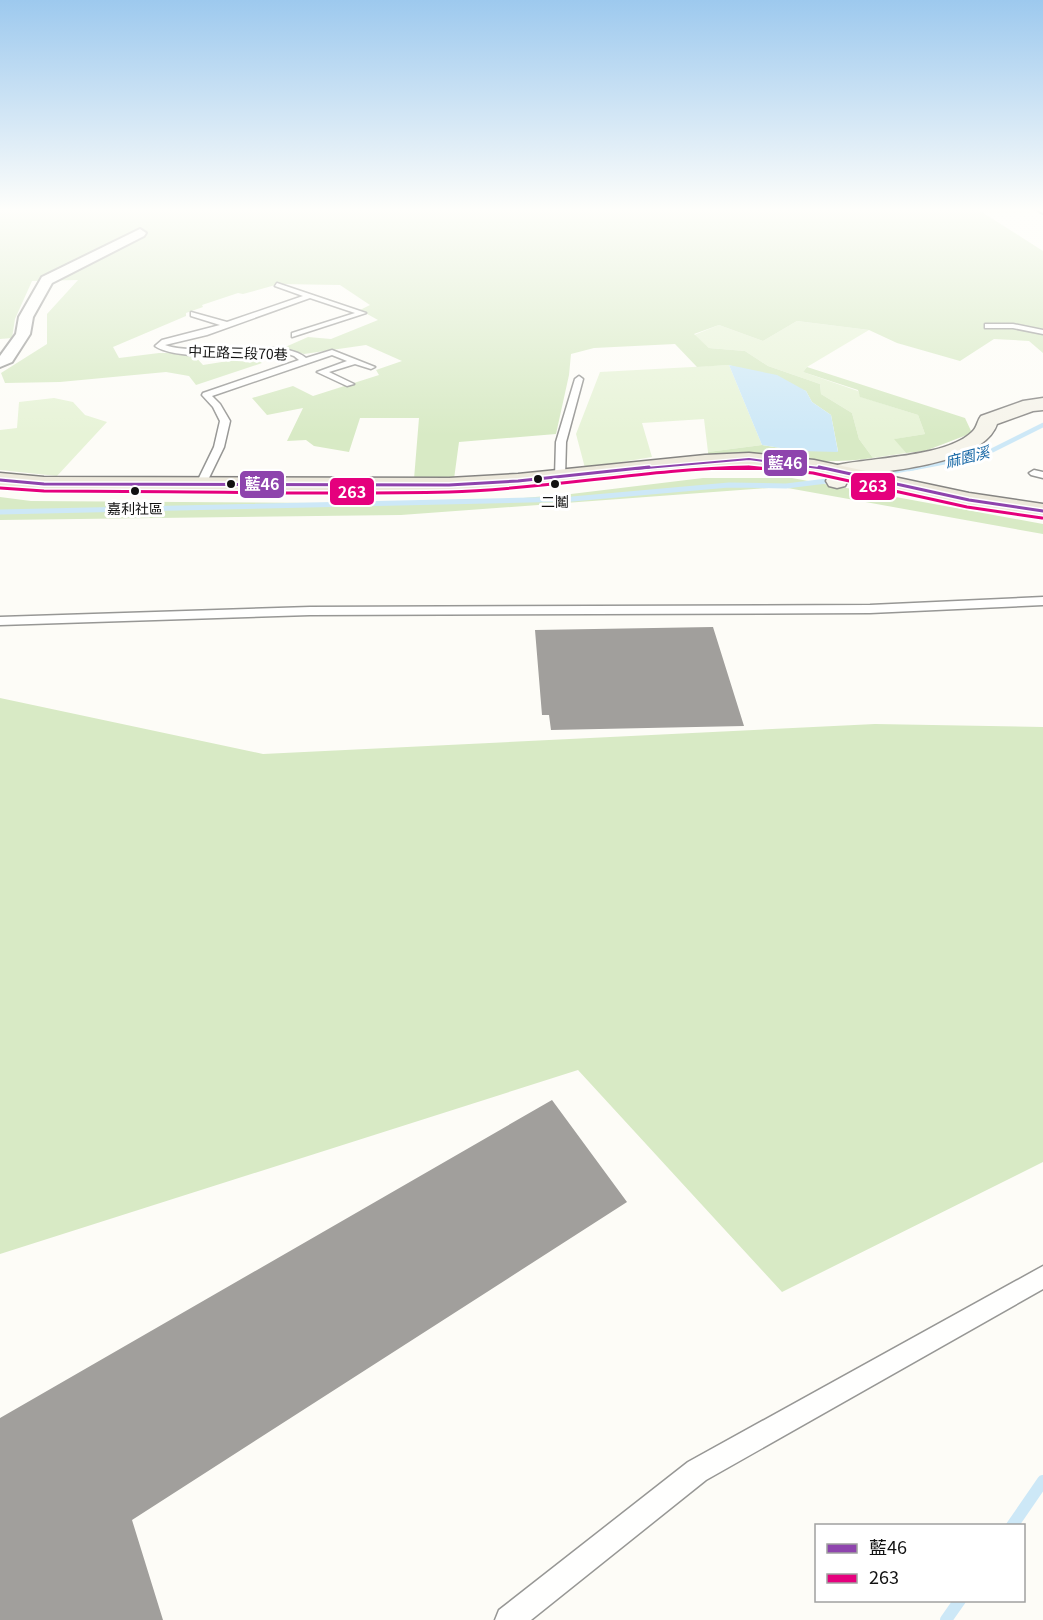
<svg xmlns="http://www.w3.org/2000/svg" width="1043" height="1620" viewBox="0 0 1043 1620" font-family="Georgia,'Noto Sans TC',serif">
<rect width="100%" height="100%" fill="#fdfcf7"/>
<path fill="#e7f3d7" d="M797 321 869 330 807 367 803 372 858 391 861 397 918 415 925 434 895 439 906 453 873 458 859 439 852 413 821 394 820 384 768 366 745 351 709 348 694 335 719 325 763 341Z
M729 365 762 445 708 452 704 419 642 423 652 457 585 468 576 434 600 372Z
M54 398 73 402 85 415 107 422 57 476 0 470V430L17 428 19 402Z"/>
<path fill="#d8eac5" d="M0 209H977L1043 251V353L1029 341 994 339 960 361 897 343 869 330 797 321 763 341 719 325 694 334 709 348 745 351 768 366 820 384 821 394 852 413 859 439 873 458C820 466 763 456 709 458L708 452 762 445 799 451H838L831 415 812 402 806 391 729 365 697 367 675 344 594 348 571 354 569 375 556 434 459 442 454 479H414L419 418H360L349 452 314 446 306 440 287 441 303 408 267 415 252 398 293 386 313 396 379 375 376 370 402 361 366 345 304 354 283 348 308 337 331 339 378 320 360 310 370 305 340 285 279 284 243 294 238 293 202 305 203 307 186 313V316L113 347 119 358 159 353H192L203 365 253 357 262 363 196 385 189 376 166 372 60 382 5 383 1 373 47 344V314L78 280 32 281 15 319 12 338 0 339Z
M807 367 965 418 972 433 925 451 906 453 894 439 925 434 918 415 860 397 858 390 803 372Z
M703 478H792L1043 524V534L782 487 401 515 0 520V497L31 501 449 504 571 494Z
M0 698 263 754 875 724 1043 727V1162L782 1292 578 1070 0 1254Z"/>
<path fill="#cde8f7" d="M729 365 777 375 806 391 812 402 831 415 838 452 799 451 762 445Z"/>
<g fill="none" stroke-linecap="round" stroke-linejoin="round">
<path stroke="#cde8f7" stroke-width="4.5" d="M909 469 983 455 1043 425"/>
<path stroke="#cde8f7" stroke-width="5" d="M873 475 917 467
M0 512 572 499 729 485 786 486 835 480"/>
<path stroke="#cde8f7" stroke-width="12" d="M1012 1526 1043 1481
M946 1620 960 1600"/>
</g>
<path fill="#a19f9c" d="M713 627 744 726 551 730 549 715H542L535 630Z
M552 1100 627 1202 132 1520 163 1620H0V1418Z"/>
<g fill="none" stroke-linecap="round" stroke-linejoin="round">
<defs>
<path id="lane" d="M277 283 366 313 292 337V333L355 313 310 298 207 335 165 345C202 358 282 336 306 358L332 350 375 367 371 369 355 364 329 372 354 384 347 386 317 372 347 361 332 355 212 396 220 404 230 421 224 447 206 484 197 486 196 484 214 447 220 421 213 407 202 395 203 393 299 360 294 356 285 353C255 354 178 362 155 346L162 340 220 325 191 316V312L227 322 303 296 275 286Z
M988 324H1013L1043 330V334L1013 328H985V324Z
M579 376 583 379 566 442 565 477 560 480 555 477 556 442 575 379Z
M1034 470 1043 472V478L1031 475 1029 473Z
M1043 597V605L870 613 310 615 0 625V617L310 607 870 605Z
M1043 1266V1289L706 1480 531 1620H495L499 1610 688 1462Z"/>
<path id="street" d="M1036 209H1043V213Z
M140 229 146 233 144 236 52 283 33 317 30 334 12 362 0 367V356L16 334 19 317 42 277Z"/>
<path id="secondary" d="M1043 398V410L1033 411 997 424C984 464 887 471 850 476L845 486 837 488 829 486 826 481 833 466C870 457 945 458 972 432 977 428 977 421 981 416L1023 401Z"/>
<path id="primary" d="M749 453 814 460 969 493 1043 504V518L969 507 814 472 749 465 705 467 518 488 449 492 44 491 0 487V473L44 477 449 478 518 474 705 455Z"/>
</defs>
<use href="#lane" stroke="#979795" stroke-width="3"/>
<use href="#street" stroke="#979795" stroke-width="4"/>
<use href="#secondary" stroke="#8e8d8b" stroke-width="3"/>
<use href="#primary" stroke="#858482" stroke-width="3"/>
<use href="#lane" fill="#fffffe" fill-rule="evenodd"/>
<use href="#street" fill="#fffffe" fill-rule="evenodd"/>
<use href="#secondary" fill="#f6f4eb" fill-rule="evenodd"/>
<use href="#primary" fill="#ede9dc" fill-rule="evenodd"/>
<defs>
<path id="bus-1-far1" d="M635 469 749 459 826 469"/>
<path id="bus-1" d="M819 467 969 500 1043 511
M0 480 44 484 449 485 518 481 649 467"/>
<path id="bus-2-far1" d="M701 469H765"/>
<path id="bus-2" d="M749 467 813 473 967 507 1042 518
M0 488 44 491C179 491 314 495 449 492 549 489 648 469 748 467"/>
</defs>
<use href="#bus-1-far1" stroke="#fff" stroke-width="4.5"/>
<use href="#bus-1" stroke="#fff" stroke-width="6"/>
<use href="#bus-2-far1" stroke="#fff" stroke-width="4.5"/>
<use href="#bus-2" stroke="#fff" stroke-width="6"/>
<use href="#bus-1-far1" stroke="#8e44ad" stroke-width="2"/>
<use href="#bus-1" stroke="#8e44ad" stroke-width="3"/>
<use href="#bus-2-far1" stroke="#e5007d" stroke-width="2"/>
<use href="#bus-2" stroke="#e5007d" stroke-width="3"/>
</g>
<linearGradient id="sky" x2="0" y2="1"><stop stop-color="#9dc9ee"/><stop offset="0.48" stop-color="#fefefb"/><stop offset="1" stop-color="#fefefb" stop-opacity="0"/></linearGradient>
<rect width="1043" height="436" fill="url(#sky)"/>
<g fill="#111" stroke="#fff" stroke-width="2">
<circle cx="538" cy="479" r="5"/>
<circle cx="231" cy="484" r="5"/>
<circle cx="555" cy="484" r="5"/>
<circle cx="135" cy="491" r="5"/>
</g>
<g text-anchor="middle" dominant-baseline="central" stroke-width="6" stroke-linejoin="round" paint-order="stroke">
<g font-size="14" fill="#111" stroke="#fff">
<text transform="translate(238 352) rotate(2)">中正路三段70巷</text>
</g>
<g font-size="14" fill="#111" stroke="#fff">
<text x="555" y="501">二鬮</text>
<text x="135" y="508">嘉利社區</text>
</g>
<g font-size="15" font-style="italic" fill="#1768a6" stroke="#fff">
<text transform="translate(967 456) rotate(-14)">麻園溪</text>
</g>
</g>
<g stroke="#fff" stroke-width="2">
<rect x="763" y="449" width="45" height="28" rx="6" fill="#8e44ad"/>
<rect x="239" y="470" width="46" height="29" rx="6" fill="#8e44ad"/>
<rect x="850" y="472" width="46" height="29" rx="6" fill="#e5007d"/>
<rect x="329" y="477" width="46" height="29" rx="6" fill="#e5007d"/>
</g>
<g font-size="16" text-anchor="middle" font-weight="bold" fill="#fff">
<text x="785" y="469">藍46</text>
<text x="262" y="490">藍46</text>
<text x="873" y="492">263</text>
<text x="352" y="498">263</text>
</g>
<rect x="815" y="1524" width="210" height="78" fill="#ffffff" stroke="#a0a0a0" stroke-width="1.5"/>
<rect x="827" y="1544" width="30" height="9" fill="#8e44ad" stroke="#a0a0a0" stroke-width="1.5"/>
<text x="869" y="1554" font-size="18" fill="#111111">藍46</text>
<rect x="827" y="1574" width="30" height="9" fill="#e5007d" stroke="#a0a0a0" stroke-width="1.5"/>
<text x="869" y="1584" font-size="18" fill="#111111">263</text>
</svg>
